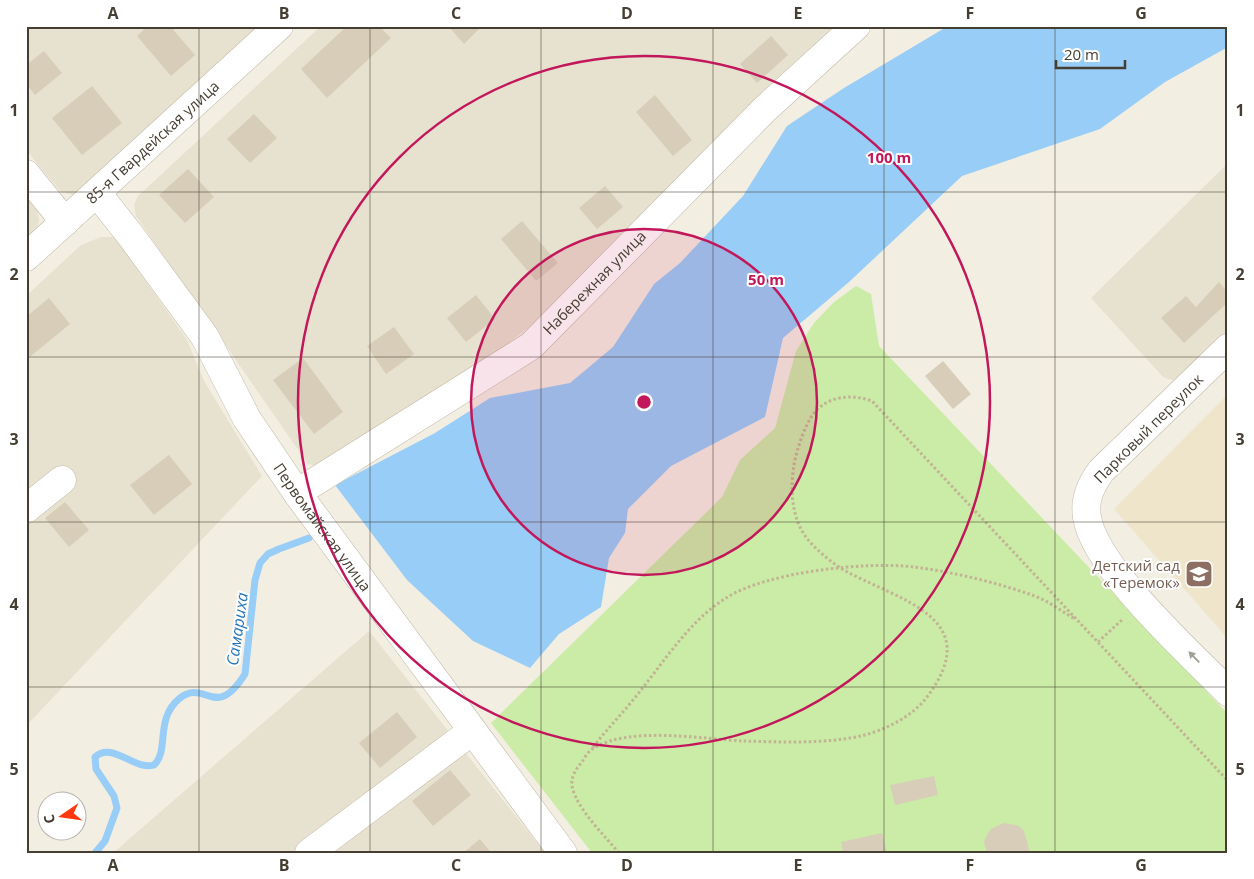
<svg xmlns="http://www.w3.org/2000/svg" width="1254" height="879" viewBox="0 0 1254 879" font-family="'Open Sans',sans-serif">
<rect width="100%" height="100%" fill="#f3eee2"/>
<path fill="#e7e1cf" d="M26 26H267L84 193 73 195 61 192 26 150Z
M321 26H840L551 310 476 368 317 466 308 464 136 216 134 205 138 196Z
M1228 163V337L1184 380H1172L1163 377 1091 298Z
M26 192 37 206 39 220 37 228 26 237Z
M101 237H115L187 340 204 381 262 476 26 726V296L81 245Z
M369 631 545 853H113Z"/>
<path fill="#eee5ca" d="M1228 394V639L1114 509Z"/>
<path fill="#caeca6" d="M856 286 871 294 879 346 1228 714V853H592L491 723 722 497 740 460 775 428 796 351 814 323 834 302Z"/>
<path fill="#97cdf7" d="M948 26H1228V47L1165 82 1100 129 962 176 849 282 783 338 765 417 671 466 628 509 625 533 609 558 601 607 559 634 530 668 473 641 407 580 335 485 435 433 490 398 570 383 613 347 654 284 680 263 743 196 787 126 844 88Z"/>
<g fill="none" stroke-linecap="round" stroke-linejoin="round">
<path stroke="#97cdf7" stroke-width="7" d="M95 853 105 841 117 808 114 796 96 769 95 757C112 741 135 771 154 765 170 750 154 719 180 698 205 678 215 722 245 674L255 580 260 563 268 554 279 549 309 538"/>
</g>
<path fill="#d8cdb9" d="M148 26H170L195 55 171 76 137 36Z
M347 26H379L391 38 327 98 301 69Z
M448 26H482L464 44Z
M771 36 788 55 757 83 740 64Z
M44 51 62 73 35 95 26 83V65Z
M92 86 122 123 82 155 52 118Z
M655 95 692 140 673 156 636 112Z
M254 114 277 138 250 163 227 139Z
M188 169 214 197 185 223 159 195Z
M605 186 623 207 597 229 579 208Z
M522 221 558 263 536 281 501 239Z
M1219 282 1228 293V302L1184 343 1161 318 1186 296 1196 307Z
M476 295 495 319 466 342 447 318Z
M49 298 70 324 26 360V317Z
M394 327 414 354 386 374 367 346Z
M303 358 343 412 314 434 273 380Z
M943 361 971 394 953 409 925 376Z
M169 455 192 484 154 515 130 485Z
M65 502 89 530 69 547 45 518Z
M397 712 417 737 380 768 359 743Z
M450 770 471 795 433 826 412 801Z
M934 776 938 795 895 805 890 785Z
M1004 823 1019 826 1024 831 1030 853H987L984 842 987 835 991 829Z
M882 833 887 853H843L841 842Z
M480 839 491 853H463Z"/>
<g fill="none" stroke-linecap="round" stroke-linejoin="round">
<defs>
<g id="minor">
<path d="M26 174 65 222"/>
<path id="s1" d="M97 193 131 236 205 337 247 419 297 493 563 853"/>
<path id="s2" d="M26 257 279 26"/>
<path d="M1228 348 1101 471C1091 485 1084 499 1087 517 1094 567 1191 654 1228 692"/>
<path id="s3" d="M297 493 531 346 764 110 856 26"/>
<path d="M26 509 62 480"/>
<path d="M309 853 472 731"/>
</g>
</defs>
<use href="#minor" stroke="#c2b9a7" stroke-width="29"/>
<path stroke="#c2b394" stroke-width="3" stroke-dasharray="2.5 2.5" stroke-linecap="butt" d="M1098 642 1123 619
M593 747C607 729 623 713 637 695 664 662 689 621 726 598 766 572 867 561 914 567 953 572 995 582 1032 595 1047 600 1061 611 1075 619
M619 853C605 836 576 808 572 786 571 776 576 769 582 762 585 757 589 750 594 748 630 726 702 739 743 741 781 742 824 744 861 736 885 730 912 717 927 697 988 616 896 600 842 569 831 562 819 552 810 542 791 521 790 490 794 464 797 449 807 416 820 407 835 395 855 395 872 401L1228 781"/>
<use href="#minor" stroke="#fff" stroke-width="28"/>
</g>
<defs><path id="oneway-solid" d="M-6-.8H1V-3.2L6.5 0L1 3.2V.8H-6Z" transform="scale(1.25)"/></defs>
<use fill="#a29e98" href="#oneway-solid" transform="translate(1194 657) rotate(-134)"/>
<path fill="none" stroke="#453e32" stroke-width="1" stroke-opacity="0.55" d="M199 26V853M370 26V853M541 26V853M713 26V853M884 26V853M1055 26V853M26 192H1228M26 357H1228M26 522H1228M26 687H1228"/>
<circle cx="644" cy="402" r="173" fill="#c2185b" fill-opacity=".12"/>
<g fill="none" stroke="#c2185b" stroke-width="2.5">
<circle cx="644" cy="402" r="173"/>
<circle cx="644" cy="402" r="346"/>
</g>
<defs>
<symbol id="school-square" viewBox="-11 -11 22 22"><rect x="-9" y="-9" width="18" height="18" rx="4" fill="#8d6e63" stroke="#fff"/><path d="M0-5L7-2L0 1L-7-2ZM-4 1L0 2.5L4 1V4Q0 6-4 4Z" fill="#fff"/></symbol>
</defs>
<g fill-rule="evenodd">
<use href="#school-square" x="1183" y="558" width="32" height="32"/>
</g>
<g text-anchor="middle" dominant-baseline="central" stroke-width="4" stroke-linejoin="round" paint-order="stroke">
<g font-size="15" fill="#453e32" stroke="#fff">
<text stroke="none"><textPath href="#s2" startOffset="171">85-я Гвардейская улица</textPath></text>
<text stroke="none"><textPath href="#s3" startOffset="366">Набережная улица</textPath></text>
<text transform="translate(1148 428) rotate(-45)">Парковый переулок</text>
<text stroke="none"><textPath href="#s1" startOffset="404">Первомайская улица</textPath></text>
</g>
<g font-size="15" fill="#785e54" stroke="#fff" text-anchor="end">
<text x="1180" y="565">Детский сад<tspan x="1180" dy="17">«Теремок»</tspan></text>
</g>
<g font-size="16" font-style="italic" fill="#2275ba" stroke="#fff">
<text transform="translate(237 629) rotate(-82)">Самариха</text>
</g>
</g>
<circle cx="644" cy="402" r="8" fill="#c2185b" stroke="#fff" stroke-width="2.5"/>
<g font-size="15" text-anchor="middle" font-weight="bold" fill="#c2185b" stroke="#fff" stroke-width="4" stroke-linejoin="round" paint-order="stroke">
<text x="889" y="163">100 m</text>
<text x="766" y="285">50 m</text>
</g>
<rect width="1254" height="879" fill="none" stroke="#ffffff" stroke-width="55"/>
<g transform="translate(62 816) rotate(257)"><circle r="24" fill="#ffffff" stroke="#b5b2ad"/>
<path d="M0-4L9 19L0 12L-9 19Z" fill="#ff380d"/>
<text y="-8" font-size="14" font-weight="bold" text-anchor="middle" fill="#453e32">С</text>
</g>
<path d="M1056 60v8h69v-8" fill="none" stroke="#453e32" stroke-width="2.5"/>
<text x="1064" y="60" font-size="15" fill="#453e32" stroke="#ffffff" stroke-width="4" paint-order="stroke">20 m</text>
<rect x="28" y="28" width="1198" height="824" fill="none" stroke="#453e32" stroke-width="2"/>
<g font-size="16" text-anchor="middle" font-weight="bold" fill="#453e32">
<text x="113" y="19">A</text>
<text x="284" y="19">B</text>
<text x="456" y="19">C</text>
<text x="627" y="19">D</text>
<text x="798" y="19">E</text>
<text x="970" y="19">F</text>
<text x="1141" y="19">G</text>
<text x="14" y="116">1</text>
<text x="1240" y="116">1</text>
<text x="14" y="280">2</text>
<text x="1240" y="280">2</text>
<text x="14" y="445">3</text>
<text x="1240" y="445">3</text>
<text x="14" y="610">4</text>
<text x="1240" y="610">4</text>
<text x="14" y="775">5</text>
<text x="1240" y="775">5</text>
<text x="113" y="871">A</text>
<text x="284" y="871">B</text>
<text x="456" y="871">C</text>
<text x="627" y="871">D</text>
<text x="798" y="871">E</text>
<text x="970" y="871">F</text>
<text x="1141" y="871">G</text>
</g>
</svg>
